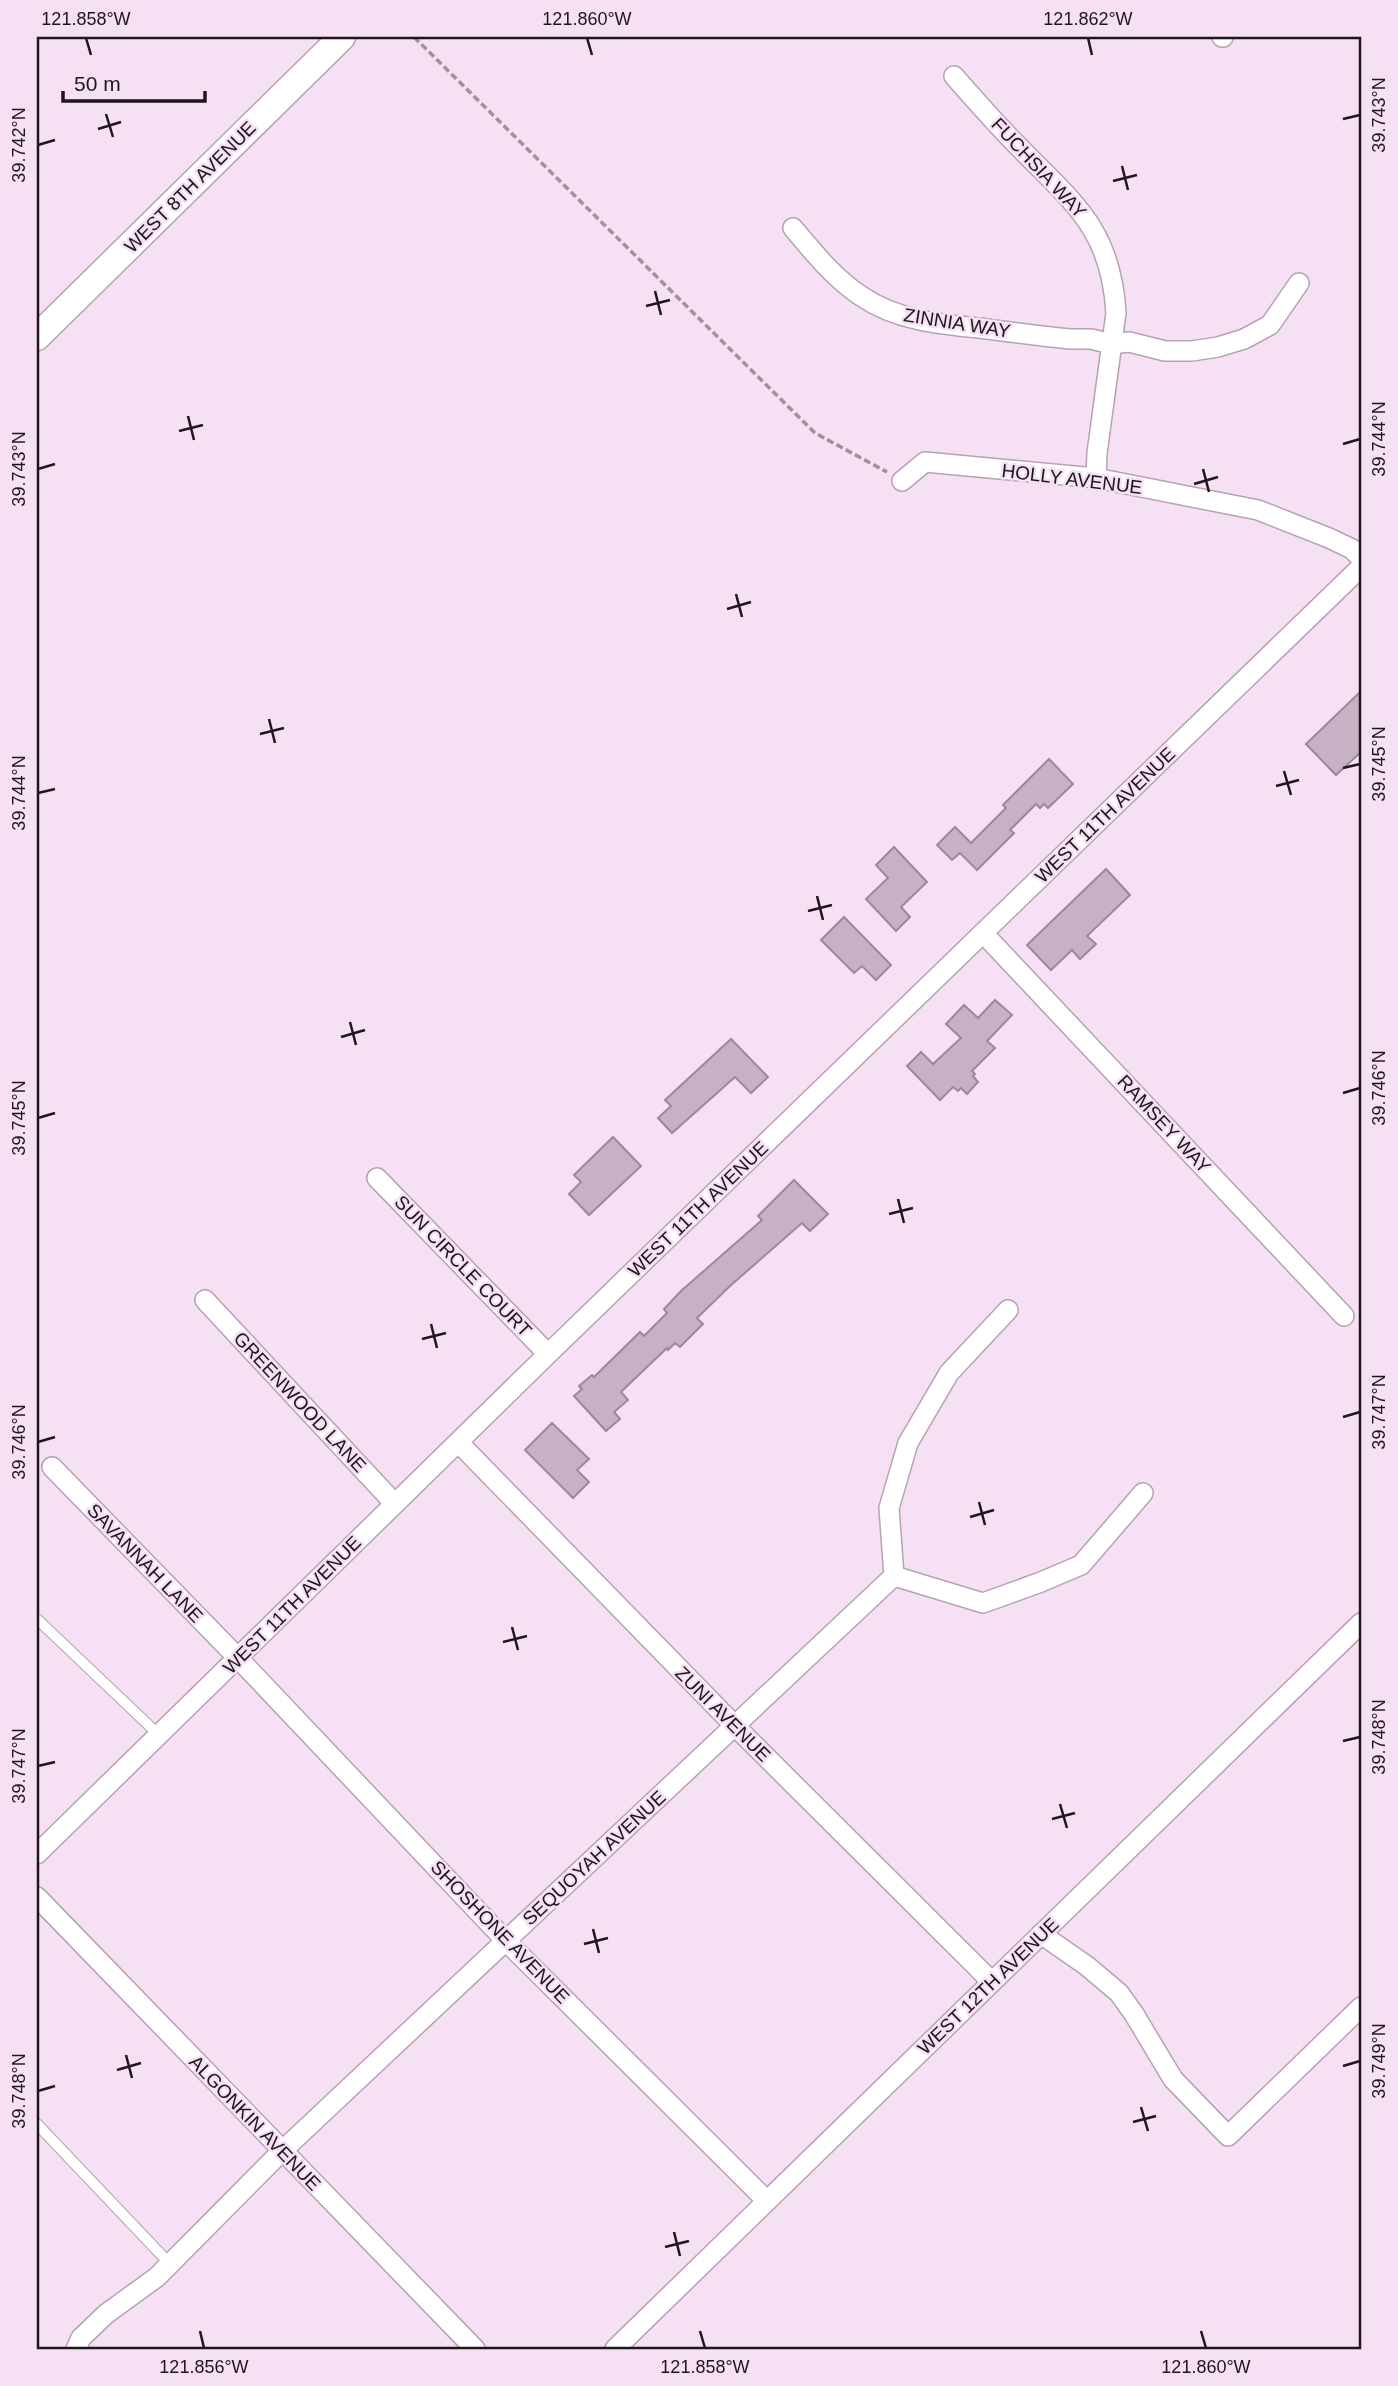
<svg xmlns="http://www.w3.org/2000/svg" width="1398" height="2386" viewBox="0 0 1398 2386" font-family="Arial,sans-serif">
<rect width="100%" height="100%" fill="#f6e0f4"/>
<path fill="#c7b2c5" stroke="#9c889a" stroke-width="2" d="M1361 691V752L1336 775 1306 744Z
M1049 759 1073 784 1048 808 1044 804 1040 808 1036 804 1010 830 1014 833 977 870 960 853 952 860 937 845 955 827 971 843 1006 808 1003 805Z
M894 847 927 882 901 907 910 917 896 931 866 899 888 878 876 865Z
M1106 869 1130 895 1087 936 1096 944 1080 959 1072 950 1051 970 1027 945Z
M844 917 891 965 876 980 862 966 854 973 821 940Z
M995 1000 1012 1015 987 1041 995 1048 972 1071 975 1074 973 1076 978 1082 967 1094 961 1088 958 1091 953 1087 940 1100 907 1066 921 1052 933 1064 961 1038 946 1024 964 1005 978 1018Z
M731 1039 768 1077 751 1093 735 1077 672 1133 658 1118 671 1106 665 1100Z
M613 1137 641 1166 589 1215 569 1194 581 1182 574 1175Z
M794 1180 828 1214 810 1231 802 1223 730 1286 697 1318 703 1324 680 1347 675 1343 668 1350 667 1348 624 1389 621 1392 628 1400 614 1412 620 1419 606 1431 574 1396 582 1389 579 1386 592 1375 594 1377 640 1332 644 1336 667 1313 664 1309 681 1291 762 1220 758 1216Z
M552 1423 589 1459 577 1470 589 1482 573 1498 525 1450Z"/>
<g fill="none" stroke-linecap="round" stroke-linejoin="round">
<defs>
<path id="lane" d="M37 1619 159 1735
M37 2124 170 2264"/>
<path id="street" d="M1222 37H1223
M954 76C975 100 996 124 1019 147 1073 203 1111 228 1116 313L1097 453 1096 478
M793 228C814 253 834 278 861 296 896 320 938 324 979 328 1010 332 1040 336 1070 339H1091L1111 344 1129 342 1165 351H1192L1218 347 1244 339 1270 325 1299 283
M902 481 925 462 1096 478 1258 510 1329 538 1352 549 1361 558
M983 933 1344 1316
M377 1178 548 1354
M205 1300 395 1504
M458 1442 735 1726 992 1982
M52 1467 238 1658 506 1941 767 2201
M894 1576 983 1603 1041 1582 1081 1565 1143 1493
M37 1854 548 1354 1361 567
M37 1897 475 2349
M1041 1934 1087 1966 1119 1993 1134 2014 1173 2079 1228 2136 1361 2007
M76 2349 81 2338 106 2314 157 2277 282 2151 894 1576 889 1508 908 1443 949 1373 1008 1310
M615 2349 1361 1623"/>
<path id="secondary" d="M37 337 342 37"/>
</defs>
<use href="#lane" stroke="#b6a2b4" stroke-width="12"/>
<use href="#street" stroke="#b6a2b4" stroke-width="22"/>
<use href="#secondary" stroke="#b6a2b4" stroke-width="29"/>
<path stroke="#a1909f" stroke-width="3.5" stroke-dasharray="7 3.5" stroke-linecap="butt" d="M414 37 815 433 887 472"/>
<use href="#lane" stroke="#fff" stroke-width="10"/>
<use href="#street" stroke="#fff" stroke-width="19"/>
<use href="#secondary" stroke="#fff" stroke-width="26"/>
</g>
<path fill="none" stroke="#1e161d" stroke-width="2.5" d="M86 38 91 55M587 38 592 55M1088 38 1092 55M106 114 113 137M1343 119 1360 115M98 129 121 122M38 145 55 140M1122 166 1128 190M1113 181 1137 175M655 291 661 315M646 306 670 300M188 416 194 440M179 431 203 425M1343 444 1360 439M38 469 55 464M1203 469 1209 492M1194 484 1218 477M736 594 742 617M727 609 751 602M269 719 275 743M260 734 284 728M1343 768 1360 764M1284 771 1291 795M1276 786 1299 780M38 793 55 789M817 896 823 920M808 911 832 905M350 1022 356 1045M341 1037 365 1030M1343 1093 1360 1088M38 1118 55 1113M898 1199 904 1223M889 1214 913 1208M431 1324 437 1348M422 1339 446 1333M1343 1417 1360 1412M38 1442 55 1437M979 1502 985 1525M970 1517 994 1510M512 1627 518 1650M503 1642 527 1636M1343 1741 1360 1737M38 1766 55 1762M1060 1804 1067 1828M1052 1819 1075 1813M593 1929 599 1953M584 1944 608 1938M126 2055 132 2078M1343 2066 1360 2061M117 2070 141 2063M38 2091 55 2086M1141 2107 1148 2131M1133 2122 1156 2116M674 2232 680 2256M665 2247 689 2241M200 2331 204 2348M700 2331 705 2348M1201 2331 1206 2348"/>
<g text-anchor="middle" dominant-baseline="central" stroke-width="5" stroke-linejoin="round" paint-order="stroke">
<g font-size="19" fill="#1e161d" stroke="#f6e0f4">
<text transform="translate(1039 168) rotate(47)">FUCHSIA WAY</text>
<text transform="translate(190 187) rotate(-45)">WEST 8TH AVENUE</text>
<text transform="translate(957 323) rotate(9)">ZINNIA WAY</text>
<text transform="translate(1072 479) rotate(7)">HOLLY AVENUE</text>
<text transform="translate(1105 815) rotate(-44)">WEST 11TH AVENUE</text>
<text transform="translate(1164 1124) rotate(47)">RAMSEY WAY</text>
<text transform="translate(698 1209) rotate(-44)">WEST 11TH AVENUE</text>
<text transform="translate(463 1266) rotate(46)">SUN CIRCLE COURT</text>
<text transform="translate(300 1402) rotate(47)">GREENWOOD LANE</text>
<text transform="translate(145 1563) rotate(46)">SAVANNAH LANE</text>
<text transform="translate(292 1605) rotate(-45)">WEST 11TH AVENUE</text>
<text transform="translate(723 1714) rotate(45)">ZUNI AVENUE</text>
<text transform="translate(594 1858) rotate(-43)">SEQUOYAH AVENUE</text>
<text transform="translate(500 1932) rotate(46)">SHOSHONE AVENUE</text>
<text transform="translate(988 1986) rotate(-44)">WEST 12TH AVENUE</text>
<text transform="translate(255 2123) rotate(46)">ALGONKIN AVENUE</text>
</g>
</g>
<rect width="1398" height="2386" fill="none" stroke="#f6e0f4" stroke-width="77"/>
<path d="M63 91v10h142v-10" fill="none" stroke="#1e161d" stroke-width="3.5"/>
<text x="74" y="91" font-size="21" fill="#1e161d" stroke="#f6e0f4" stroke-width="5" paint-order="stroke">50 m</text>
<rect x="38" y="38" width="1322" height="2310" fill="none" stroke="#1e161d" stroke-width="2.5"/>
<g font-size="18" text-anchor="middle" fill="#1e161d">
<text x="86" y="25">121.858°W</text>
<text x="587" y="25">121.860°W</text>
<text x="1088" y="25">121.862°W</text>
<text transform="translate(1379 115) rotate(-90)" y="6">39.743°N</text>
<text transform="translate(19 145) rotate(-90)" y="6">39.742°N</text>
<text transform="translate(1379 439) rotate(-90)" y="6">39.744°N</text>
<text transform="translate(19 469) rotate(-90)" y="6">39.743°N</text>
<text transform="translate(1379 764) rotate(-90)" y="6">39.745°N</text>
<text transform="translate(19 793) rotate(-90)" y="6">39.744°N</text>
<text transform="translate(1379 1088) rotate(-90)" y="6">39.746°N</text>
<text transform="translate(19 1118) rotate(-90)" y="6">39.745°N</text>
<text transform="translate(1379 1412) rotate(-90)" y="6">39.747°N</text>
<text transform="translate(19 1442) rotate(-90)" y="6">39.746°N</text>
<text transform="translate(1379 1737) rotate(-90)" y="6">39.748°N</text>
<text transform="translate(19 1766) rotate(-90)" y="6">39.747°N</text>
<text transform="translate(1379 2061) rotate(-90)" y="6">39.749°N</text>
<text transform="translate(19 2091) rotate(-90)" y="6">39.748°N</text>
<text x="204" y="2373">121.856°W</text>
<text x="705" y="2373">121.858°W</text>
<text x="1206" y="2373">121.860°W</text>
</g>
</svg>
